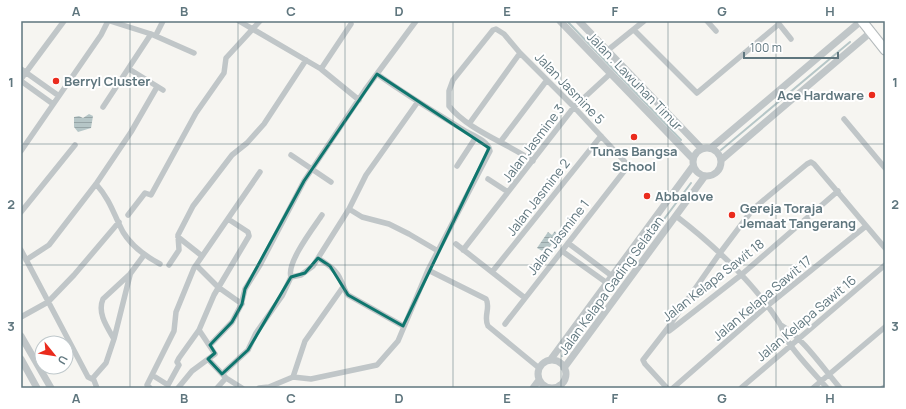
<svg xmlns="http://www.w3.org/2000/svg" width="906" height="409" viewBox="0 0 906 409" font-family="Manrope,sans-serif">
<defs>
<pattern id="water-rules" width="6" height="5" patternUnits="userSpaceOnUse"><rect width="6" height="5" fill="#b6c6c7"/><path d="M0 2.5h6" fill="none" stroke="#97a5a7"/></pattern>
</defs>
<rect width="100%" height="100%" fill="#f6f5f1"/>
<path fill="url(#water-rules)" d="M89 114 93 116 91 128 78 132 74 127V117L79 116 83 118Z
M555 231 557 236 546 253 537 248 548 232 552 235Z"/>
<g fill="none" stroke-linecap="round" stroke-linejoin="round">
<path stroke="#b6c6c7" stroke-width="2" d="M567 21 681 140
M721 150 850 42
M562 356 691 183"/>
<defs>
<path id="primary" d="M862 21 885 50"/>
</defs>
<use href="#primary" stroke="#b4babc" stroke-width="11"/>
<path stroke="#c0c6c8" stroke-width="5.5" d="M110 21 151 34 194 53
M239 21 321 69 359 100
M707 21 716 31
M779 24 791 39
M634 30 697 93 779 24 778 21
M156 35 163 21
M608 50 644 21
M21 69 59 96
M129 69 163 90
M321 69 351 24
M21 79 64 21
M21 81 53 104
M103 107 151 34
M844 119 885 168
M469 124 520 53
M501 141 547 80
M21 151 101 35 108 21
M291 155 331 182
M457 166 476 137
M488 179 508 192
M96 184C111 201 113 213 123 232 132 247 145 256 160 264
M349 209 362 217 389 224 409 234 438 251
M21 212 75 145
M128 215 145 193 151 195 196 113 224 73 226 58 260 21
M676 216C714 245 755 284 780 324 782 327 783 332 784 335 792 351 815 374 827 388
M178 237 202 256
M568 243 612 276
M456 244 525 298
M21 250 88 377 92 379 106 363 114 339C107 327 97 313 103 299L130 274 144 255
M463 250 574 107 611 73
M562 251 607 283
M318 258C327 264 337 270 341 281 344 286 344 290 348 295L403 326
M26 260 49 245 96 184 131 132 157 87
M169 265 179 250 178 235 193 206 232 155 247 143 264 124 306 60
M196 265 218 287 242 304
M428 270 486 299C491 307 483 317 488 326L539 368
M492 272 601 136
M291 277 301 275 313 266 349 209 366 175 417 103
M291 277C286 263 314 227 322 215
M21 317 48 302 74 275 119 222
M505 324 625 170 627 164 574 107 520 53 504 34 496 29 493 30 453 80 449 91V106C468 130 507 143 533 161
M781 325C803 338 823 368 840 388
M667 329 720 253 753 209 807 164 811 162 814 164 885 248
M114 339 130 275
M210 345 232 322 241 305 245 289 260 265 304 181 365 90 416 21
M208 359 226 378 242 388
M222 374 248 350 256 333 282 296 291 277
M152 375 174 331 176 312 194 268 260 172
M293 377 305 341 343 287
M93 378 97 388
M559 385 561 388
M150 388 147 385 152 375 168 385 179 365 177 362 179 358 199 330 214 295 249 236 248 232 228 219
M178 388 192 371 215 354 199 330
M217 388 226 378
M259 388 269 387 293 377 311 379 377 365 398 341 428 270 490 151C489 142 475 136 467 132 436 113 406 95 377 74
M667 388 645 364 643 360 667 329 669 331 673 328 741 275 838 191
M673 388 767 306 866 226
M741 388 885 265
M813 388 885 327
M883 388 885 387"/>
<path stroke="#c0c6c8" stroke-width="7" d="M560 21 693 159
M579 21 702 149
M693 162a14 14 0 1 1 28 0a14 14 0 1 1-28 0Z
M711 148 861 21
M721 160 871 32
M21 336 51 388
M21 359 37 388
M551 359 693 166
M538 374a14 14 0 1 1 28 0a14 14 0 1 1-28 0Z
M564 368 705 176
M533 388 539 380"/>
<use href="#primary" stroke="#fff" stroke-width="9"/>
</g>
<path fill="none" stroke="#0f766e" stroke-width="3" stroke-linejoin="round" d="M377 74 489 148 403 326 348 295 330 266 318 258 305 273 291 277 248 350 222 374 208 359 215 353 210 345 232 322 242 304 245 289 304 181Z"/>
<path fill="none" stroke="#5f767e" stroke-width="1" stroke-opacity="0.55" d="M130 21V388M238 21V388M345 21V388M453 21V388M561 21V388M668 21V388M776 21V388M21 144H885M21 265H885"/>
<g fill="#ea2b1d" stroke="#fff" stroke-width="1.5">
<circle cx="56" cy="81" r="4"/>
<circle cx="872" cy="95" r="4"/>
<circle cx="634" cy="137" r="4"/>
<circle cx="647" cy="196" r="4"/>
<circle cx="732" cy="215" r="4"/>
</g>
<g text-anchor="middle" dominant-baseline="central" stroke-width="4" stroke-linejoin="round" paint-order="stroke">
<g font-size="13" font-weight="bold" fill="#5f767e" stroke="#fff" text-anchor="start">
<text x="64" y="81">Berryl Cluster</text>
<text x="864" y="95" text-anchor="end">Ace Hardware</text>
<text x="634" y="151" text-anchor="middle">Tunas Bangsa<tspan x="634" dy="15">School</tspan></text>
<text x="655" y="196">Abbalove</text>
<text x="740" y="208">Gereja Toraja<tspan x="740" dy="15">Jemaat Tangerang</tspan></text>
</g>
<g font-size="13" fill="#5f767e" stroke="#fff">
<text transform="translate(635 81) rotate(46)">Jalan . Lawuhan Timur</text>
<text transform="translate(570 88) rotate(46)">Jalan Jasmine 5</text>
<text transform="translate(533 143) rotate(-53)">Jalan Jasmine 3</text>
<text transform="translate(538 197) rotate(-52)">Jalan Jasmine 2</text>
<text transform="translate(558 237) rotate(-52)">Jalan Jasmine 1</text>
<text transform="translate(713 280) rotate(-38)">Jalan Kelapa Sawit 18</text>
<text transform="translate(611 285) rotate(-54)">Jalan Kelapa Gading Selatan</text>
<text transform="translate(762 298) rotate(-40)">Jalan Kelapa Sawit 17</text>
<text transform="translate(806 318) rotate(-40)">Jalan Kelapa Sawit 16</text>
</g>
</g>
<rect width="906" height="409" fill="none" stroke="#ffffff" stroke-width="44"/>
<g transform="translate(54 355) rotate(120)"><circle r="19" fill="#ffffff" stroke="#bfc8cb"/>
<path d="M0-3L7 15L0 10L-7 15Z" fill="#ea2b1d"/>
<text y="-6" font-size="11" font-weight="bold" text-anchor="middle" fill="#5f767e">U</text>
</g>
<path d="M744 52v6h94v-6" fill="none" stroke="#5f767e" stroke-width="2"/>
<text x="750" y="52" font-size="12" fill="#5f767e" stroke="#ffffff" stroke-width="3" paint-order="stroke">100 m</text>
<rect x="22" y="22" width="862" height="365" fill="none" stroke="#5f767e" stroke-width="1.5"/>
<g font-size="13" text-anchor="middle" font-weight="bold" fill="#5f767e">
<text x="76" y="16">A</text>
<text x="184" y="16">B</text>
<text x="291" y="16">C</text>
<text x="399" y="16">D</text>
<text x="507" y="16">E</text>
<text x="615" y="16">F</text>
<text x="722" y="16">G</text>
<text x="830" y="16">H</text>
<text x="11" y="87">1</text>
<text x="895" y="87">1</text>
<text x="11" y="209">2</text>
<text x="895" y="209">2</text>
<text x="11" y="331">3</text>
<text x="895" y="331">3</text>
<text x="76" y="403">A</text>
<text x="184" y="403">B</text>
<text x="291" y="403">C</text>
<text x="399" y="403">D</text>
<text x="507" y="403">E</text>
<text x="615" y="403">F</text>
<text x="722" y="403">G</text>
<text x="830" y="403">H</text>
</g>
</svg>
